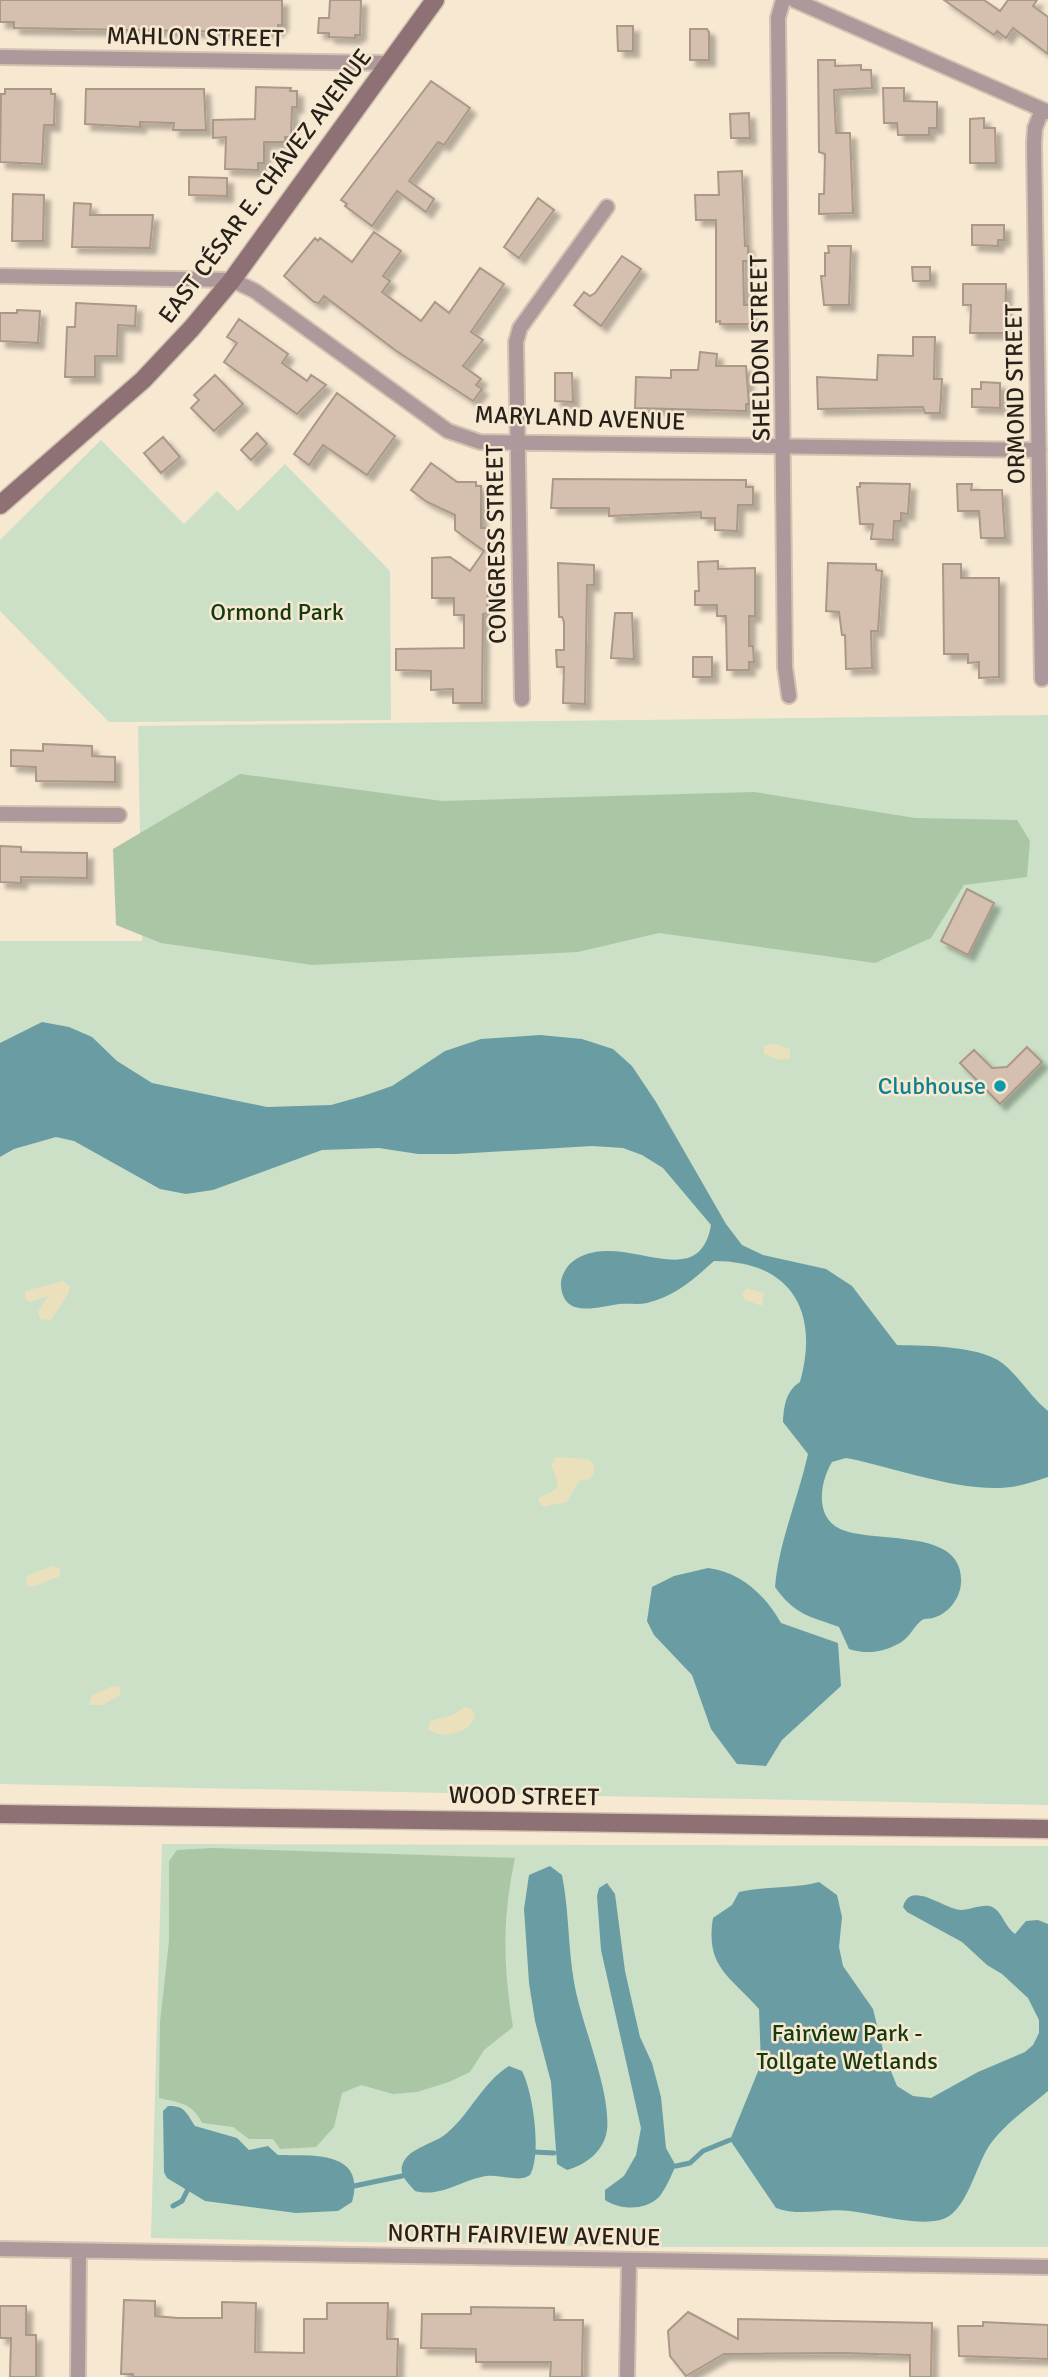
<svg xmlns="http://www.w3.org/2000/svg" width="1048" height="2377" viewBox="0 0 1048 2377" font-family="Signika,sans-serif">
<defs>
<filter id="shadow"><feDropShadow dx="6" dy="6" stdDeviation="2" flood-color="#0004"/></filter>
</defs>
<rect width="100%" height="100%" fill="#f7e8d2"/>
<path fill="#cbe0c7" d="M101 440 184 524 217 491 238 511 285 464 390 571 391 720 109 722 0 611V540Z
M1048 715V1805L0 1784V941H142L138 726Z
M162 1844 1048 1846V2247H637L151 2238Z"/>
<path fill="#aac6a5" d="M240 774 442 801 754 792 915 818 1017 820 1030 841 1027 877 964 885 931 938 875 963 659 933 578 952 312 965 161 943 116 925 113 849Z
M212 1848 515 1858C502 1920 503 1964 513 2027L484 2050 470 2072 449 2082 417 2092 393 2094 361 2085 342 2093 334 2127 316 2147 280 2149 273 2139H249L233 2127 202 2123C192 2102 179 2103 159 2098L160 2022 169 1941V1861L177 1850Z"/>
<path fill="#eae0bb" d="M773 1043 790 1049V1058L779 1060 764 1054V1046Z
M63 1281 70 1286 68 1295 51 1320 40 1319 38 1312 48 1296 30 1302 25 1299V1291Z
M746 1288 764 1293 762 1306 745 1300 742 1295Z
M556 1457 588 1459 594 1465V1473L590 1479 579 1481 567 1502 542 1507 538 1498C559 1489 562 1489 551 1466Z
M52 1566 60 1568V1576L32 1587 26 1584 27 1576Z
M113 1686 120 1687V1695L103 1705H89L92 1695Z
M464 1707 471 1708 475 1716C470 1734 441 1740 428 1729L430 1721 453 1715Z"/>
<path fill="#6a9da3" d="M42 1022 69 1027 92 1037 117 1061 152 1083 267 1107 331 1105 363 1096 392 1086 445 1051 481 1039 540 1035 582 1039 613 1049 632 1066 656 1102 726 1224 742 1245 763 1255 826 1269 852 1286 897 1345C926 1346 986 1345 1007 1367 1022 1381 1032 1398 1048 1411V1477C1038 1480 1027 1484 1017 1486 968 1496 895 1467 846 1458L832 1462C821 1480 815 1512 835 1526 865 1547 965 1523 961 1583 960 1599 948 1614 933 1618 930 1619 925 1618 922 1620 914 1626 910 1637 900 1643 883 1652 868 1655 849 1649L839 1627C809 1616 795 1615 775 1587 779 1541 798 1499 808 1454L783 1422C784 1405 786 1391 800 1382 820 1311 791 1261 714 1261 693 1280 675 1296 647 1303 638 1305 629 1303 620 1304 597 1307 564 1319 561 1286 560 1279 565 1268 571 1263 617 1224 698 1300 711 1225L663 1168 642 1155 623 1148 592 1146 456 1154H418L379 1148 322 1150 213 1190 186 1194 160 1189 74 1141 56 1137 14 1149 0 1157V1043Z
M708 1568C741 1572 765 1595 781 1623L838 1643 841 1686 782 1740 766 1766 737 1764 711 1729 692 1675 654 1635 647 1621 652 1587 674 1576Z
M550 1866 562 1875C569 1910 568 1947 574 1982 581 2024 611 2090 607 2130 604 2152 585 2165 567 2170L557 2164 551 2082 535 2021 529 1983 524 1909 529 1875Z
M819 1882 837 1895 842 1917 839 1947 843 1966 873 2009 884 2054 897 2086 913 2096 931 2098 978 2072 1025 2052 1033 2045 1039 2033V2020L1028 1998 1002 1974 987 1965 962 1942 907 1912 903 1907C910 1879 945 1910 961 1910 971 1910 986 1902 994 1908 1003 1914 1005 1927 1015 1934L1026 1921 1038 1920 1048 1924V2091C1028 2108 1004 2124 989 2146 976 2165 966 2215 940 2220 914 2226 877 2214 850 2211 825 2208 800 2217 776 2208L730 2140 761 2064 759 2009C730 1976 705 1967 713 1918L732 1905 739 1892C766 1886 792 1889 819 1882Z
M607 1883 615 1894 625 1971 640 2037 652 2063 661 2097 666 2148 676 2166C671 2175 666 2189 659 2197 645 2211 620 2210 605 2200V2190L624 2176 636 2155 641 2128 601 1950 597 1896 599 1888Z
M509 2066 522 2071C533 2092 542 2154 530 2175 519 2183 500 2174 486 2176 461 2180 441 2198 415 2191 408 2183 398 2175 403 2163 410 2147 435 2144 447 2133 470 2114 482 2083 509 2066Z
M168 2106C185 2105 187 2114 195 2126L237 2138 249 2150 268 2146 278 2155C309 2156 367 2149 352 2202L338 2211 296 2213 205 2201 167 2178 164 2172 163 2111Z"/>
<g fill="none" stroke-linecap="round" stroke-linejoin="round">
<path stroke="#6a9da3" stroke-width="5" d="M534 2152 554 2153
M676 2166 690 2163 703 2151 730 2140
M354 2186 402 2176
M173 2206 182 2201 187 2191"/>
</g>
<path fill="#d5c0af" stroke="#ab9887" stroke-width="2" filter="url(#shadow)" d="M0 0H282V25H278V30L250 32 14 28V22H0Z
M330 0H361L360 35H355V38L329 37V33H318L319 18H329Z
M944 0H984L1000 11 1008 0H1037L1033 6 1048 17V54L1013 28 1006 38 997 31 994 35Z
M617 26H633V51H618Z
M690 29H707L709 32V60H690Z
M818 60H835V66L861 65V70H871L872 88 834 90 836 133H850L853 213 819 214V194H824L825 154 819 152Z
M431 81 470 108 444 145 438 142 409 181 434 199 426 212 397 191 372 226 345 206 347 204 341 200Z
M256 87 291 88 290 91H297V107H292L291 137H285V142H264V163H258V170L225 169 226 137 213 138V120L255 119Z
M883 88H904V101L937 102V128H929V135H898L897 123H884Z
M5 89H51V94H55L54 125H44L42 164 0 162 1 94H5Z
M86 89H204L206 130H173L174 123 140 122V127L85 124Z
M749 113 750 138H731L730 114Z
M984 118V128H995L996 163H970V119Z
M742 171 745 246H748V261H743L744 305H750L751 324H720V321L716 322V220H696L695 195H719L718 172Z
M189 177 227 178V196L189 195Z
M13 194 44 195 43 241H12Z
M538 198 554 210 519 258 504 247Z
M74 203 91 204 90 215H153L150 248 72 247Z
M972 225H1004V240H998V246L972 245Z
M374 232 401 251 383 276 390 281 382 292 421 321 435 302 449 313 480 268 504 284 471 332 483 340 463 366 481 379 476 385 482 389 473 401 395 350 324 296 319 303 314 302 284 276 315 238 318 241 320 238 352 262Z
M828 246H851L849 305H824L821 276H825V253H829Z
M622 256 641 269 601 326 574 305 584 292 590 296 595 293Z
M912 267H930V281H913Z
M963 284H1006L1005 333H970L971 305H963Z
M76 303 136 306 135 326 118 325 117 356H95V377H65L67 327H75Z
M17 310 40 311 38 343 0 341V313H17Z
M239 319 288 354 282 363 307 381 311 375 326 385 297 414 224 362 237 343 227 337Z
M913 337H935L934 379H942L940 413H925L923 407 818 409 817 377 877 380 878 355 913 356Z
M700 352 717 354 716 366H746L749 404H746V411L635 408 636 377 671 378V370H698Z
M555 373H572L573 402 555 401Z
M215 375 243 404 214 431 191 408 199 400 194 395Z
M981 382 1000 383V408L972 407V389H981Z
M337 393 395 436 367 475 323 445 309 465 294 454Z
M257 433 267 444 251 460 241 450Z
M163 437 180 457 161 473 144 453Z
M431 463 457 482H476V486H481V528H488L489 565 487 613 483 614 482 703H453V689L431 690V671L396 670V649L464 648V615H454V598H432V558L450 557 470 571 484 551 455 530V515L427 502 411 490Z
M553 479 746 480V487H753V505H738L737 531 715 530V518H701V512L609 516V508H551Z
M860 483 910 484 908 514 901 513V521H894L893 540 871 539 873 524H860L857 487H860Z
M957 484H972L971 490H1002L1005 538H981L979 511H958Z
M718 561V569L755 568V616H749V646H753L754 662H749V670H727L726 616H717V605H695V591H699L698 562Z
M558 563 594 565V585H587L585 704 563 703 564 667H557L556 650H564V622L562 617H559Z
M828 563 876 564V570L882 571 878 631H871L872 668 846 669 845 635H842L839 612 826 611Z
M943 564H961V578H999V677L979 678V662L968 663V654H944Z
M615 613H632L634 659 611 658Z
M693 657H712V677H693Z
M43 744 92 746V756L115 757V782L36 781V767L11 766V750L43 751Z
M0 846 21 847V852L87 853V878L21 877V883L0 882Z
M967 889 994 903 968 955 941 941Z
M1027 1047 1042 1062 1000 1104 960 1063 974 1050 992 1068 1007 1067Z
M124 2300 155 2301V2316L178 2318H222V2302L256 2303 255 2352 304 2353V2319H327V2303H388L387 2339H398L397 2377H133V2374H121Z
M0 2306H26V2335H36V2377H10L11 2338H0Z
M471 2307 554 2308V2320H583L582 2377H550L551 2362H476V2349L421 2348 422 2314H471Z
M688 2312 738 2339V2319L932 2323 931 2377H910V2355L842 2353 724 2354 686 2376 670 2356 668 2331Z
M983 2322 1048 2325V2359L959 2356 958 2326H983Z"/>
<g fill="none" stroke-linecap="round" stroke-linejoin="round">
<defs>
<path id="street" d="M783 0 778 18 785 667 789 696
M794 0 1048 112
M0 57 389 63
M0 276 232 280 255 291 448 431 480 442 1039 450
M1042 679 1034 143 1035 128 1042 110
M522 699 516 342 520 328 607 207
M0 814 119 815
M0 2249 1048 2267
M78 2377 79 2251
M627 2377 629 2261"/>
<path id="secondary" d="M0 505 143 380 191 329 232 280 435 0
M0 1814 1048 1829"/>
</defs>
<use href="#street" stroke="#d2c4b1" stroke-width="18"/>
<use href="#secondary" stroke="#d2c4b1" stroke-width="21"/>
<use href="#street" stroke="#ad989b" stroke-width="14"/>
<use href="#secondary" stroke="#8e7175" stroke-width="18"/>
</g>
<circle fill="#0f9aa8" stroke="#f7e8d2" stroke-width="2.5" cx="1000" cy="1086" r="7"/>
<g text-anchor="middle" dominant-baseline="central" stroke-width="5" stroke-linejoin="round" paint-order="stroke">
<g font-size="24" fill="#272119" stroke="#f7e8d2">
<text transform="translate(195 37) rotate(1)">MAHLON STREET</text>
<text transform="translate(265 186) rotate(-53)">EAST CÉSAR E. CHÁVEZ AVENUE</text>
<text transform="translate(760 348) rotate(-91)">SHELDON STREET</text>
<text transform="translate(1015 394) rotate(-91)">ORMOND STREET</text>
<text transform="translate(580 418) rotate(2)">MARYLAND AVENUE</text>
<text transform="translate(496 544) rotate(-91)">CONGRESS STREET</text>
<text transform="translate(524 1796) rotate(1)">WOOD STREET</text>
<text transform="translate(524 2235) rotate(1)">NORTH FAIRVIEW AVENUE</text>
</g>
<g font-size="24" fill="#143b0d" stroke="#f7e8d2">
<text x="277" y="612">Ormond Park</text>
<text x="847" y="2033">Fairview Park -<tspan x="847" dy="28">Tollgate Wetlands</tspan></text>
</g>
<g font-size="24" fill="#0d838f" stroke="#f7e8d2" text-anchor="end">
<text x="986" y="1086">Clubhouse</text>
</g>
</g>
</svg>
